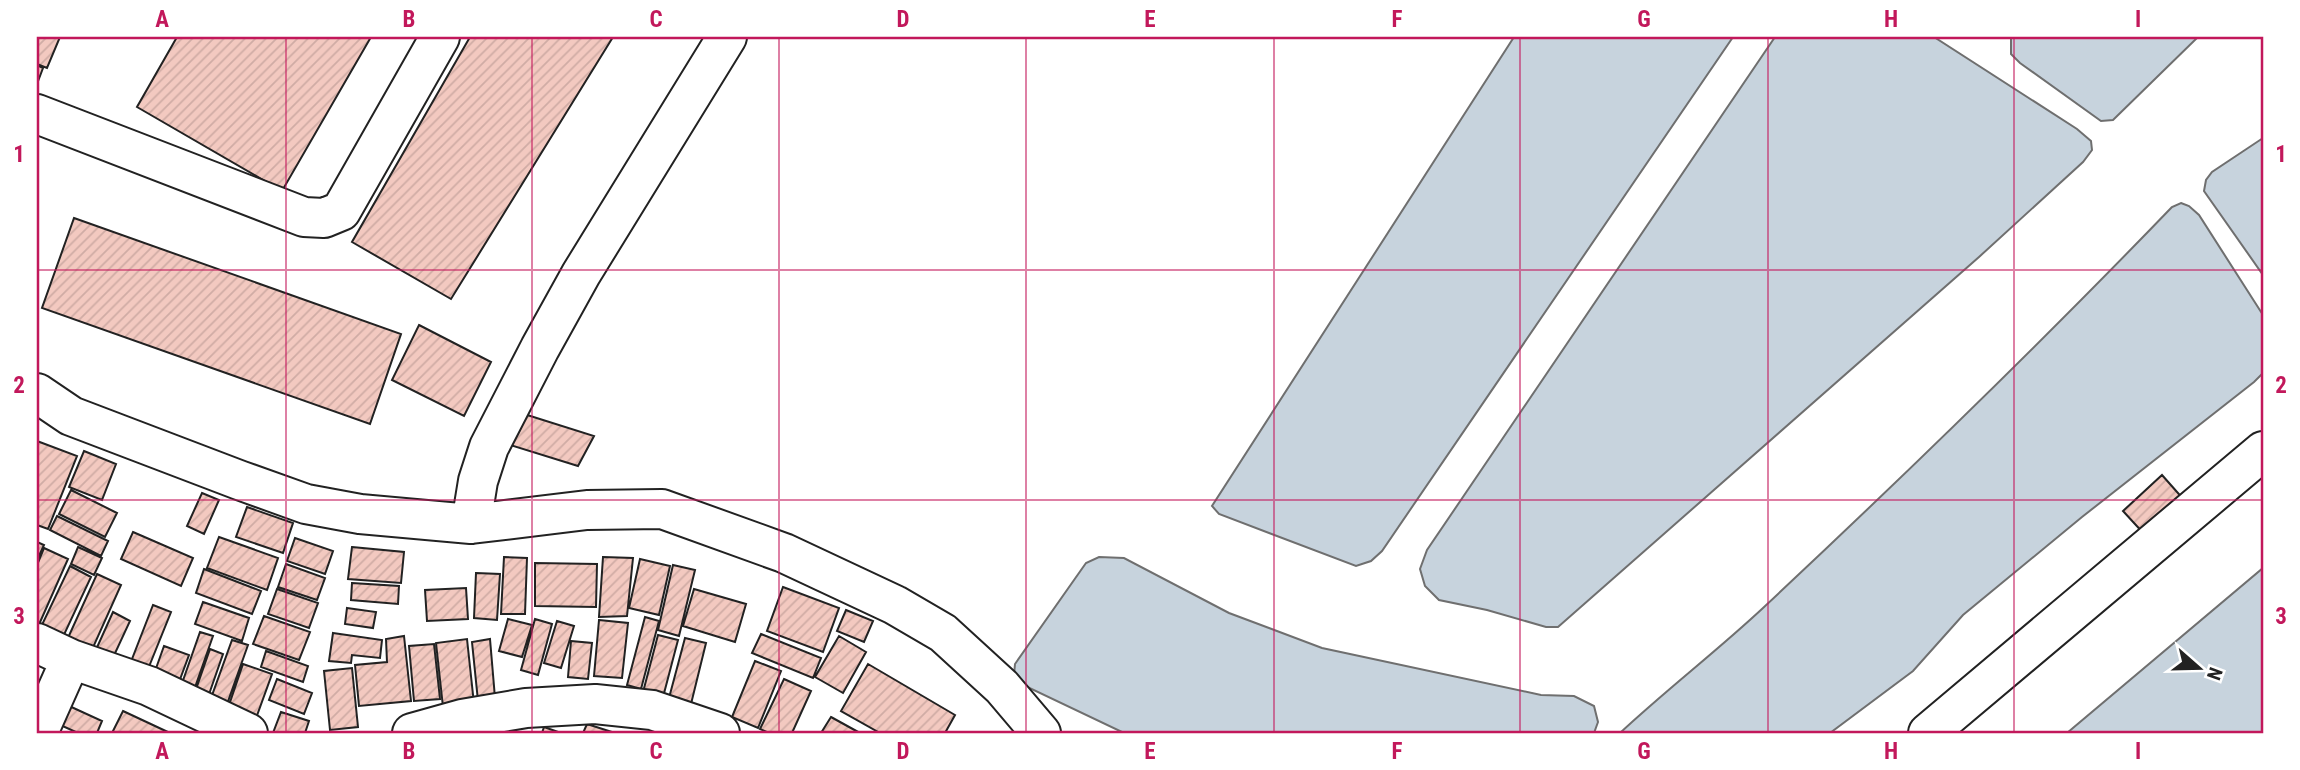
<svg xmlns="http://www.w3.org/2000/svg" width="2300" height="770" viewBox="0 0 2300 770" font-family="'Roboto Condensed',sans-serif">
<defs>
<pattern id="building-hatch" width="6" height="6" patternUnits="userSpaceOnUse" patternTransform="scale(1.75)"><rect width="6" height="6" fill="#f3c9c0"/><path d="M-1 1l2-2M0 6l6-6M5 7l2-2" fill="none" stroke="#d0aca5"/></pattern>
</defs>
<rect width="100%" height="100%" fill="#fff"/>
<path fill="#c7d3dd" stroke="#6f6f6f" stroke-width="2" d="M1514 37H1733L1382 551 1371 561 1356 566 1219 514 1212 506Z
M1775 37H1934L2077 129 2091 141 2092 150 2083 162 1979 257 1558 627H1546L1487 610 1439 600 1425 586 1420 569 1427 550Z
M2011 37H2198L2113 120 2101 121 2020 63 2011 54Z
M2263 138V275L2204 191 2206 180 2212 172Z
M2181 203 2189 206 2199 215 2263 315V373L2254 382 2082 517 1963 615 1913 671 1830 733H1620C1666 690 1717 651 1763 608 1903 477 2040 344 2172 207Z
M1099 557 1124 558 1229 613 1322 648 1541 695 1574 696 1594 706 1598 722 1594 733H1124L1021 684 1014 675 1015 664 1086 563Z
M2263 568V733H2067Z"/>
<path fill="url(#building-hatch)" stroke="#222" stroke-width="2" d="M37 37H60L47 68 37 64Z
M177 37H371L282 191 137 107Z
M470 37H613L451 299 352 242Z
M37 65 43 68 37 84Z
M74 218 401 334 370 424 42 308Z
M419 325 491 362 464 416 392 380Z
M524 414 594 436 578 466 510 445Z
M37 441 77 456 48 529 37 525Z
M84 451 116 464 102 500 69 487Z
M2162 475 2185 501 2146 536 2123 511Z
M71 490 117 513 105 537 59 514Z
M202 493 219 500 204 534 187 526Z
M247 507 293 523 283 553 236 537Z
M57 516 108 541 101 556 50 530Z
M133 532 193 558 181 586 121 559Z
M219 537 278 558 267 590 207 568Z
M295 538 333 551 325 574 287 561Z
M37 542 44 545 37 560Z
M78 547 102 558 94 575 71 564Z
M352 547 404 552 401 583 348 579Z
M44 548 68 559 37 629V565Z
M504 557 527 558 525 614H501Z
M603 557 633 558 627 616 599 617Z
M640 559 670 566 659 615 629 608Z
M535 563 597 564 596 607 535 606Z
M286 564 325 578 317 600 278 587Z
M673 565 695 570 679 636 658 630Z
M70 566 91 577 62 639 40 629Z
M204 569 261 591 252 614 196 593Z
M476 573 500 574 497 620 474 618Z
M97 574 121 585 91 652 67 640Z
M352 583 399 586 398 604 351 600Z
M783 587 839 608 823 652 767 631Z
M466 588 468 619 427 621 425 590Z
M277 589 318 603 309 628 268 614Z
M694 589 746 604 735 642 683 626Z
M203 602 249 618 242 641 195 624Z
M153 605 171 612 144 679 127 672Z
M347 608 376 612 373 628 345 624Z
M846 610 873 621 864 642 837 631Z
M113 612 130 621 111 662 94 654Z
M264 616 310 632 299 660 253 644Z
M645 617 659 621 641 689 627 685Z
M508 619 532 625 522 657 499 651Z
M535 619 552 624 538 675 521 670Z
M599 620 628 623 622 678 594 676Z
M557 621 574 626 561 668 544 663Z
M200 632 213 636 193 693 180 689Z
M333 633 382 640 380 658 352 655 351 663 329 661Z
M761 634 821 658 813 678 752 653Z
M658 635 678 640 662 701 642 696Z
M404 636 411 701 359 706 355 665 387 662 386 639Z
M839 636 866 652 843 693 815 677Z
M685 638 706 643 691 704 669 698Z
M467 639 474 704 443 707 436 643Z
M490 639 495 698 478 701 472 642Z
M232 640 248 645 226 707 210 701Z
M571 641 592 643 588 679 568 677Z
M434 644 440 699 414 701 409 646Z
M164 646 189 655 179 682 154 674Z
M210 649 223 654 207 700 194 695Z
M266 651 308 666 303 682 261 667Z
M755 661 781 671 758 728 732 717Z
M243 664 272 674 255 721 227 711Z
M868 664 955 715 945 733H880L841 711Z
M352 668 358 727 330 730 324 671Z
M277 679 312 693 304 714 269 700Z
M784 679 811 691 792 733H769L760 729Z
M67 705 102 721 97 733H78L58 724Z
M123 711 170 733H112Z
M281 712 309 721 305 733H273Z
M831 717 860 733H821Z
M587 724 615 733H583Z
M544 727 561 733H542Z"/>
<g fill="none" stroke-linecap="round" stroke-linejoin="round">
<defs>
<path id="minor" d="M37 114 304 217 324 218 341 211 440 37
M37 393 71 416 239 480 306 504 360 514 471 524 587 510 662 509 784 553 895 605 943 633 1002 687 1041 733
M471 524 478 481 489 447 540 348 581 274 727 37
M37 643 71 659 149 686 248 733
M38 733 71 659
M412 733 462 719 526 708 595 704 652 710 720 733
M1928 733 2263 451"/>
</defs>
<use href="#minor" stroke="#222" stroke-width="42"/>
<use href="#minor" stroke="#fff" stroke-width="38"/>
</g>
<path fill="none" stroke="#c2185b" stroke-width="2" stroke-opacity="0.55" d="M286 37V733M532 37V733M779 37V733M1026 37V733M1274 37V733M1520 37V733M1768 37V733M2014 37V733M37 270H2263M37 500H2263"/>
<rect width="2300" height="770" fill="none" stroke="#ffffff" stroke-width="77"/>
<g transform="translate(2199 668) rotate(110)" stroke="#ffffff" stroke-width="5" paint-order="stroke">
<path d="M0-5L12 26L0 18L-12 26Z" fill="#222222"/>
<text y="-10" font-size="19" font-weight="bold" text-anchor="middle" fill="#222222">N</text>
</g>
<rect x="38" y="38" width="2224" height="694" fill="none" stroke="#c2185b" stroke-width="2.5"/>
<g font-size="23" text-anchor="middle" font-weight="bold" fill="#c2185b">
<text x="162" y="27">A</text>
<text x="409" y="27">B</text>
<text x="656" y="27">C</text>
<text x="903" y="27">D</text>
<text x="1150" y="27">E</text>
<text x="1397" y="27">F</text>
<text x="1644" y="27">G</text>
<text x="1891" y="27">H</text>
<text x="2138" y="27">I</text>
<text x="19" y="162">1</text>
<text x="2281" y="162">1</text>
<text x="19" y="393">2</text>
<text x="2281" y="393">2</text>
<text x="19" y="624">3</text>
<text x="2281" y="624">3</text>
<text x="162" y="759">A</text>
<text x="409" y="759">B</text>
<text x="656" y="759">C</text>
<text x="903" y="759">D</text>
<text x="1150" y="759">E</text>
<text x="1397" y="759">F</text>
<text x="1644" y="759">G</text>
<text x="1891" y="759">H</text>
<text x="2138" y="759">I</text>
</g>
</svg>
